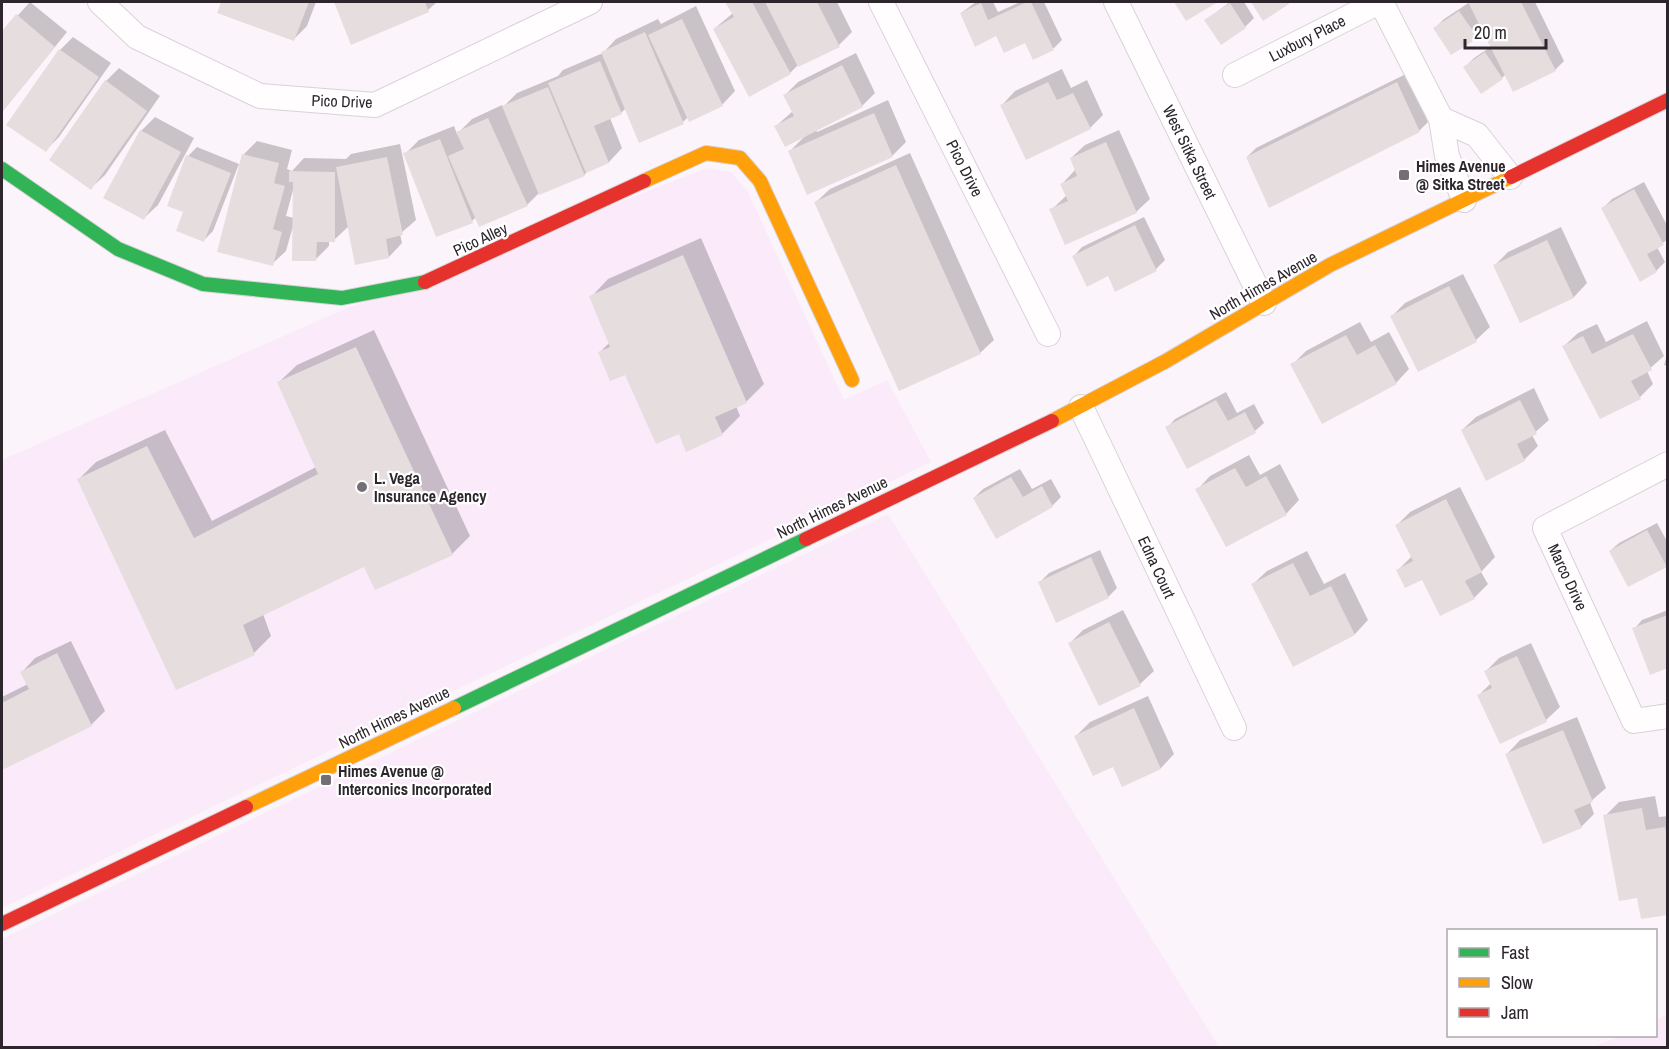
<svg xmlns="http://www.w3.org/2000/svg" width="1669" height="1049" viewBox="0 0 1669 1049" font-family="'Archivo Narrow',sans-serif">
<rect width="100%" height="100%" fill="#fcf4fb"/>
<path fill="#faeafa" d="M707 168 731 172 747 190 844 400 887 380 931 462 2 908V460L338 312Z
M888 514 1219 1047 2 1048V939Z
M1667 1014V1047H1593L1620 1036H1656V1020Z"/>
<path fill="#0003" fill-rule="evenodd" d="M30 2 67 32 2 112V33Z
M222 2H316L307 26 294 39 219 12Z
M335 2H437L428 10 352 43Z
M727 2H837L852 32 839 45 799 64 790 73 714 29 733 13Z
M976 2H993L998 12 1020 2H1044L1062 40 1054 48 1034 58 1026 41 997 34 961 13Z
M1176 2H1215L1187 19Z
M1230 2H1244L1254 18 1245 27 1221 43 1206 20Z
M1253 2H1290L1263 19Z
M1470 2H1535L1564 61 1555 70 1506 74 1502 78 1465 67 1474 58 1492 46 1484 29 1477 37 1435 28 1444 19Z
M696 6 735 91 722 105 688 117 683 122 626 108 621 113 610 118 622 148 609 162 589 170 584 175 540 192 527 205 476 217 472 221 405 154 419 140 454 126 457 134 472 119 502 105 503 107 517 93 558 76 563 70 603 53 616 39 658 19 661 24Z
M73 37 111 63 59 137 46 150 60 50Z
M856 53 875 93 862 106 816 129 817 132 888 100 906 142 892 156 790 151 806 135 776 126 793 111 785 95 798 82Z
M119 68 160 96 105 175 91 188 106 81Z
M1062 69 1071 88 1087 80 1103 115 1090 128 1002 105 1015 91Z
M1406 74 1428 122 1419 131 1247 157 1256 148Z
M155 117 194 138 158 205 144 218 141 131Z
M1119 130 1150 199 1136 212 1051 210 1067 195 1062 184 1075 170 1071 158 1085 145Z
M257 141 292 150 287 169 292 171 304 158 346 159 351 154 400 144 416 220 400 234 402 243 389 257 349 226 334 240H329V246L315 260 293 226 286 251 272 264 244 154ZM293 190 294 218 286 216Z
M197 147 239 164 213 231 204 240 185 211 188 156Z
M910 153 994 340 980 353 816 202 830 189Z
M1644 182 1668 227V239L1657 247 1665 262 1656 271 1603 208 1612 199Z
M1144 217 1165 260 1156 269 1109 274 1074 256 1082 247Z
M1561 227 1587 283 1574 297 1521 321 1494 266 1508 252Z
M701 238 764 384 746 402 736 406 740 416 722 434 679 432 626 373 600 352 610 342 591 297 608 279Z
M1463 274 1490 327 1476 340 1392 316 1405 303Z
M1647 321 1664 356 1647 371 1653 384 1640 397 1564 346 1578 333 1597 324 1606 342Z
M1360 322 1371 342 1389 332 1409 369 1396 383 1292 365 1306 351Z
M374 330 470 536 452 554 365 565 263 614 271 636 254 653 79 479 96 462 165 430 212 521 316 467 279 382 297 365Z
M1668 352V366L1664 365Z
M1534 388 1549 420 1532 435 1538 446 1524 460 1462 430 1476 417Z
M1226 392 1237 413 1254 404 1264 423 1255 431 1167 428 1175 419Z
M1249 455 1260 475 1280 464 1299 500 1286 514 1197 490 1210 476Z
M1020 469 1032 489 1051 479 1061 497 1052 506 974 498 983 489Z
M1460 487 1495 557 1481 572 1488 584 1474 598 1423 578 1398 570 1412 556 1397 525 1410 512Z
M1657 523 1668 543V564L1666 566 1610 551 1619 543Z
M1100 550 1117 588 1108 597 1040 582 1049 573Z
M1307 551 1324 584 1345 573 1368 620 1355 634 1294 665 1253 584 1267 571Z
M1123 610 1154 671 1140 684 1100 704 1070 643 1083 630Z
M1668 610V667L1634 629 1642 620Z
M71 641 105 711 91 725 2 768V697L28 684 22 672 35 658Z
M1531 643 1560 707 1546 720 1478 696 1491 683 1486 671 1499 658Z
M1148 696 1174 754 1161 768 1123 785 1114 765 1076 736 1090 722Z
M1577 717 1606 788 1590 802 1594 814 1581 827 1507 754 1520 740Z
M1655 796 1659 817 1668 816V914L1639 896 1605 816 1619 802Z"/>
<path fill="#e5ddde" d="M221 2H309L294 41 217 13Z
M334 2H425L429 12 351 45Z
M725 2H752L791 74 749 97 713 29 734 17Z
M765 2H817L840 47 798 67Z
M1027 2H1031L1054 50 1033 60 1025 43 1004 53 996 36 975 47 960 13 981 3 988 20Z
M1174 2H1218L1186 21Z
M1251 2H1288L1289 4 1263 21Z
M1468 2H1521L1556 71 1513 92Z
M1230 3 1246 28 1221 45 1204 20Z
M1459 11 1478 38 1451 55 1433 28Z
M16 14 55 47 2 112V31Z
M682 19 723 106 689 122 648 35Z
M645 32 684 124 639 143 601 52Z
M59 49 99 77 46 152 6 125Z
M1485 52 1503 79 1481 94 1463 67Z
M600 61 622 114 594 126 609 163 586 173 548 83Z
M842 65 863 107 785 147 774 126 794 116 783 95Z
M105 80 147 111 91 190 49 160Z
M1048 82 1057 100 1073 93 1091 129 1026 160 1000 105Z
M1397 82 1420 132 1269 208 1246 157Z
M548 87 585 176 539 195 502 106Z
M874 113 893 157 807 195 788 151Z
M488 118 528 206 479 227 448 156 464 149 456 132Z
M140 130 181 152 144 220 103 198Z
M440 139 473 223 436 237 403 153Z
M1106 142 1137 213 1065 245 1049 209 1068 201 1060 184 1077 176 1070 158Z
M242 154 279 163 274 183 285 186 273 229 282 232 273 266 217 252Z
M186 155 231 173 204 242 176 231 183 212 167 206Z
M387 157 403 235 386 239 389 258 355 265 336 167Z
M896 165 981 354 899 391 814 202Z
M289 171 335 172V242H317L316 261H292L293 182H289Z
M1634 189 1664 245 1647 254 1657 272 1640 282 1601 208Z
M1135 225 1157 271 1115 292 1108 276 1087 287 1072 256Z
M1547 240 1574 298 1520 323 1493 265Z
M683 255 747 403 715 417 723 435 686 452 679 434 656 444 625 375 610 381 598 352 610 347 589 296Z
M1449 286 1477 342 1418 372 1390 316Z
M1633 334 1652 370 1631 381 1641 399 1600 419 1562 346 1583 336 1592 354Z
M1346 335 1357 355 1375 345 1397 384 1322 424 1290 364Z
M356 347 453 555 375 590 364 567 243 625 255 655 176 690 77 479 147 446 194 538 318 474 277 382Z
M1216 400 1228 421 1245 412 1256 433 1187 469 1165 427Z
M1520 400 1537 434 1517 444 1525 461 1486 481 1461 430Z
M1235 468 1246 487 1266 476 1287 515 1226 547 1195 489Z
M1011 477 1023 497 1042 486 1053 507 996 539 973 498Z
M1446 499 1482 572 1465 581 1475 599 1440 616 1422 580 1405 588 1396 570 1413 561 1395 525Z
M1647 530 1667 567 1628 587 1609 551Z
M1091 557 1109 598 1056 623 1038 582Z
M1293 563 1310 596 1331 586 1355 635 1293 667 1251 584Z
M1668 615V668L1650 675 1632 628Z
M1109 622 1141 686 1099 706 1068 643Z
M57 653 92 726 2 770V703L29 689 20 672Z
M1517 656 1547 722 1500 744 1477 695 1492 688 1484 671Z
M1134 708 1161 769 1122 787 1113 767 1093 776 1074 736Z
M1563 730 1593 802 1574 810 1582 828 1543 844 1505 754Z
M1642 808 1646 830 1665 827 1668 842V915L1641 919 1637 898 1619 901 1603 815Z"/>
<g fill="none" stroke-linecap="round" stroke-linejoin="round">
<defs>
<path id="street" d="M100 2 137 37 260 96 375 105 590 2
M881 2 1048 334
M1116 2 1264 303
M1381 2 1441 119 1447 156 1464 200
M1235 75 1379 2
M1441 119 1477 135 1510 177
M1081 407 1234 728
M1668 464 1545 528 1634 721 1668 716"/>
<path id="fast" d="M2 169 118 249 203 284 342 298 425 282
M454 708 806 539"/>
<path id="slow" d="M644 181 706 153 740 158 760 181 852 380
M1052 421 1166 361 1330 265 1511 177
M246 807 454 708"/>
<path id="jam" d="M1511 177 1668 100
M425 282 644 181
M806 539 1052 421
M2 924 246 807"/>
</defs>
<use href="#street" stroke="#d9d2d8" stroke-width="26"/>
<use href="#fast" stroke="#d9d2d8" stroke-width="16"/>
<use href="#slow" stroke="#d9d2d8" stroke-width="16"/>
<use href="#jam" stroke="#d9d2d8" stroke-width="16"/>
<use href="#street" stroke="#fffdfe" stroke-width="24"/>
<use href="#fast" stroke="#30b455" stroke-width="14"/>
<use href="#slow" stroke="#ff9f0a" stroke-width="14"/>
<use href="#jam" stroke="#e5322d" stroke-width="14"/>
</g>
<g fill="#756e75" stroke="#fff" stroke-width="2">
<rect x="1398" y="169" width="12" height="12" rx="3"/>
<circle cx="362" cy="487" r="6"/>
<rect x="320" y="774" width="12" height="12" rx="3"/>
</g>
<g text-anchor="middle" dominant-baseline="central" stroke-width="4.5" stroke-linejoin="round" paint-order="stroke">
<g font-size="16" fill="#2d262d" stroke="#fff">
<text transform="translate(1307 38) rotate(-27)">Luxbury Place</text>
<text transform="translate(342 101) rotate(2)">Pico Drive</text>
<text transform="translate(1190 152) rotate(64)">West Sitka Street</text>
<text transform="translate(965 168) rotate(63)">Pico Drive</text>
<text transform="translate(480 239) rotate(-25)">Pico Alley</text>
<text transform="translate(1263 285) rotate(-30)">North Himes Avenue</text>
<text transform="translate(832 507) rotate(-26)">North Himes Avenue</text>
<text transform="translate(1157 567) rotate(65)">Edna Court</text>
<text transform="translate(1568 577) rotate(65)">Marco Drive</text>
<text transform="translate(394 717) rotate(-26)">North Himes Avenue</text>
</g>
<g font-size="16" font-weight="bold" fill="#2d262d" stroke="#fff" text-anchor="start">
<text x="1416" y="166">Himes Avenue<tspan x="1416" dy="18">@ Sitka Street</tspan></text>
<text x="374" y="478">L. Vega<tspan x="374" dy="18">Insurance Agency</tspan></text>
<text x="338" y="771">Himes Avenue @<tspan x="338" dy="18">Interconics Incorporated</tspan></text>
</g>
</g>
<rect width="1669" height="1049" fill="none" stroke="#2d262d" stroke-width="6"/>
<rect x="1447" y="929" width="210" height="108" fill="#ffffff" stroke="#aba8ab" stroke-width="1.5"/>
<rect x="1459" y="948" width="30" height="9" fill="#30b455" stroke="#aba8ab" stroke-width="1.5"/>
<text x="1501" y="959" font-size="18" fill="#2d262d">Fast</text>
<rect x="1459" y="978" width="30" height="9" fill="#ff9f0a" stroke="#aba8ab" stroke-width="1.5"/>
<text x="1501" y="989" font-size="18" fill="#2d262d">Slow</text>
<rect x="1459" y="1008" width="30" height="9" fill="#e5322d" stroke="#aba8ab" stroke-width="1.5"/>
<text x="1501" y="1019" font-size="18" fill="#2d262d">Jam</text>
<path d="M1465 39v9h81v-9" fill="none" stroke="#2d262d" stroke-width="3"/>
<text x="1474" y="39" font-size="18" fill="#2d262d" stroke="#ffffff" stroke-width="4.5" paint-order="stroke">20 m</text>
</svg>
